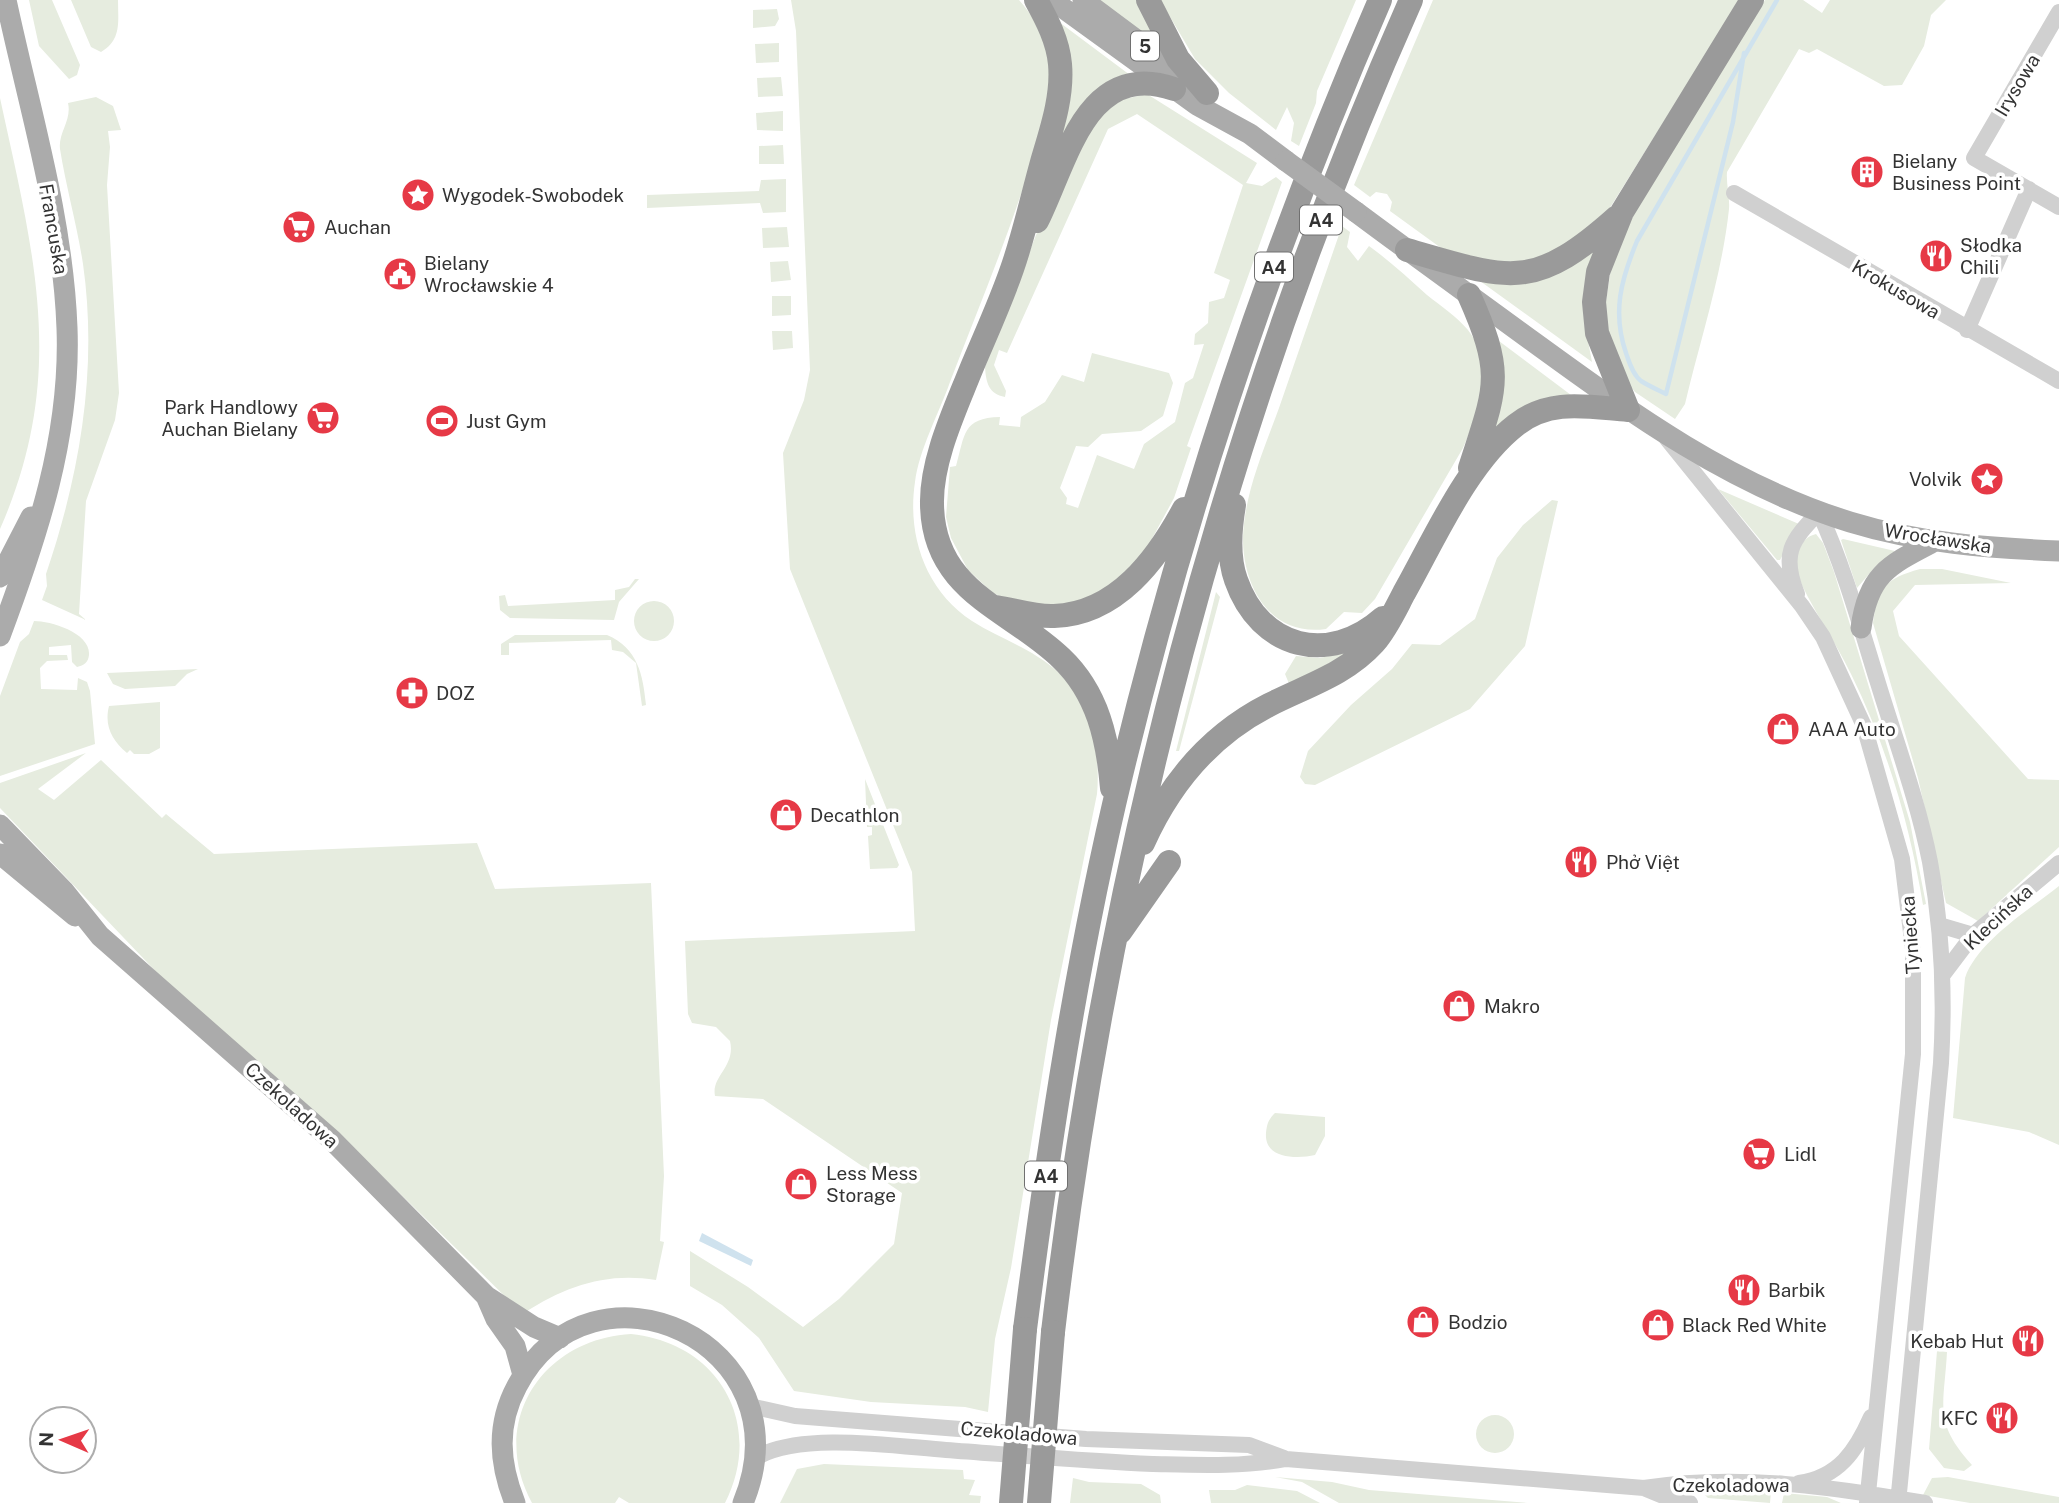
<svg xmlns="http://www.w3.org/2000/svg" width="2059" height="1503" viewBox="0 0 2059 1503" font-family="'Public Sans',sans-serif">
<rect width="100%" height="100%" fill="#fff"/>
<path fill="#e6ecdf" d="M29 0H52L80 65 77 75 69 79 39 46Z
M71 0H118C118 21 122 40 101 52L91 47Z
M791 0H1019C1033 16 1045 34 1049 55 1055 89 1043 122 1034 153 1011 231 979 306 950 382 939 413 919 450 915 482 907 535 925 590 972 621 1000 639 1032 648 1058 672 1090 702 1101 752 1097 794L1051 1020 1011 1268 995 1339 988 1412 965 1407 871 1402 794 1391 759 1338 722 1305 690 1286V1251L748 1287 803 1327 839 1299 894 1244 902 1193 763 1099 715 1096C711 1076 736 1067 730 1041L716 1027 692 1023 688 1014 685 941 915 931 912 872 790 569 783 453 804 400 810 370 796 31Z
M1097 0H1141L1157 44Z
M1160 0H1356L1317 91 1316 103 1299 146 1291 141 1294 123 1287 107 1276 130 1229 93 1195 59Z
M1433 0H1740L1606 214 1552 256 1501 266 1441 248 1390 211 1392 202 1387 194 1376 192 1370 197 1354 185Z
M1765 0H1803L1822 13 1830 0H1946L1931 15 1924 46 1902 85 1884 86 1817 49 1809 53 1799 49 1727 172C1726 184 1730 197 1729 209 1722 275 1700 340 1685 404L1675 419 1635 392 1624 378 1603 322 1612 261 1636 210Z
M777 9 779 19 775 26 753 28V10Z
M1059 22 1130 75C1087 86 1081 112 1060 147Z
M779 43V62L756 63 755 44Z
M781 77 783 96 758 97 757 78Z
M1147 94 1257 163 1246 183 1262 186 1276 177 1282 182 1187 446 1191 448 1174 498 1141 559 1085 605 1024 607 993 593 968 570 951 538 946 517 950 467 956 466C965 435 962 418 1000 417L999 425 1020 427 1021 417 1045 402 1062 375 1084 382 1092 353 1169 373 1173 383 1163 416 1141 431 1102 434 1088 447 1076 446 1060 488 1067 498 1066 504 1078 508 1097 455 1134 469 1144 444 1175 422 1185 383 1193 378 1204 344 1194 345 1195 334 1208 323 1209 302 1224 298 1230 280 1214 273 1243 185 1137 114 1108 129 1007 353 999 350 994 365 1006 391 1005 397C989 394 986 383 985 367L1036 235 1102 104Z
M96 97 113 106 121 130 108 131 110 147 107 185 119 393 115 420 86 501 79 614 86 620 42 600 47 586 46 574C80 474 98 369 83 264 77 225 66 187 60 149 58 133 72 120 68 103Z
M0 98C34 255 68 375 0 529Z
M783 111V131L757 130 756 113Z
M783 145 784 164H759V146Z
M786 179V212L763 213 760 203 647 208V195L759 191 761 180Z
M1342 226 1350 232 1347 247 1358 261 1369 246C1390 261 1408 278 1427 295 1441 306 1457 317 1468 330 1495 364 1478 413 1463 448L1375 599 1362 613 1344 612 1326 629C1270 637 1242 586 1243 536 1245 492 1264 449 1279 408 1300 347 1321 287 1342 226Z
M787 227 789 247 763 248 762 228Z
M1597 246 1588 341 1592 362 1480 281Z
M788 261 791 280 771 282 770 262Z
M772 296H791V315L772 316Z
M772 331H792L793 348 773 350Z
M1499 341 1571 395 1490 438Z
M1718 489 1799 524 1780 560H1777Z
M1552 500 1558 501 1525 646 1470 709 1315 785 1305 784 1300 777 1308 751 1351 705 1392 669 1412 644 1440 645 1475 619 1497 558 1523 525Z
M1816 534 1823 543 1834 572 1910 822 1926 904 1923 905C1910 825 1887 747 1851 674 1834 639 1810 606 1795 570 1797 555 1799 538 1816 534Z
M1841 540 1843 539 1895 551 1876 566 1857 588Z
M1920 569H1942L2011 583 1915 585 1893 611 1899 636 2028 779 2059 780V847L1978 921 1946 903 1918 778 1873 623C1878 587 1885 579 1920 569Z
M635 579H639L619 602 614 620 510 618 500 610 499 596 505 595 508 606 615 600V590L629 587Z
M1216 592 1220 597 1179 751H1176Z
M634 621a20 20 0 1 1 40 0a20 20 0 1 1-40 0Z
M34 621C51 621 91 633 89 655 88 663 84 665 77 667L72 662 71 645 49 647V655H67L68 660 47 661 40 668 41 689 77 690 78 678 87 682 90 691 95 744 0 776V696L20 642 29 634Z
M515 635H607C638 648 643 675 646 705L642 706 636 663 623 652 612 650 611 640 509 643V655H501V644Z
M1350 651 1290 686 1285 674 1296 656 1320 658Z
M198 669 187 674 175 686 125 689 113 684 107 673Z
M160 702V748L149 754H134L130 750 127 753C112 740 104 726 109 706Z
M86 753 38 789 54 800 101 760 162 818 166 814 214 854 477 843 495 889 651 883 664 1176 660 1241 664 1242 656 1280C606 1272 566 1286 524 1313L518 1309 338 1133 163 979 0 808V783Z
M865 779 899 865 897 868 870 869 868 836 872 835V827H867Z
M2059 886V1145L2029 1132 1953 1118 1965 978C1977 942 2030 909 2059 886Z
M1275 1113 1325 1117V1136L1315 1155C1297 1159 1264 1159 1266 1133 1267 1124 1268 1120 1275 1113Z
M631 1334C719 1343 765 1424 725 1503H629L619 1497 615 1503H532C488 1422 542 1339 631 1334Z
M1937 1351 1947 1352C1944 1407 1933 1422 1972 1465L1964 1471 1944 1468 1929 1449Z
M1476 1434a19 19 0 1 1 38 0a19 19 0 1 1-38 0Z
M824 1464 963 1470 964 1479 975 1480 969 1495 981 1496 980 1503H780L797 1469Z
M1275 1477 1332 1482 1369 1490 1528 1503H1339L1302 1482Z
M1948 1477 2059 1497V1503H1970L1923 1495 1932 1478Z
M1073 1478 1089 1482 1141 1484 1160 1495 1161 1503H1070Z
M1247 1485 1297 1491 1320 1503H1211L1209 1490H1235Z
M1708 1491 1771 1492 1770 1503 1708 1498 1705 1495Z
M1784 1493 1827 1497 1841 1503H1782Z"/>
<path fill="#cfe2ee" d="M702 1233 753 1260 751 1266 699 1241Z"/>
<g fill="none" stroke-linecap="round" stroke-linejoin="round">
<path stroke="#cfe2ee" stroke-width="4.5" d="M1744 53 1733 122 1666 394C1658 390 1649 386 1641 381 1633 375 1629 362 1626 353 1612 312 1621 280 1637 241L1777 0"/>
<path stroke="#d0d0d0" stroke-width="16" d="M2059 12 1974 158 2059 207
M1734 193 2059 381
M1967 330 2029 189
M1667 439 1802 606 1823 637 1864 726 1902 859 1913 949V1054L1867 1503
M1797 594C1781 554 1791 541 1819 512 1844 567 1860 625 1878 683 1896 742 1918 801 1930 862 1942 928 1945 995 1941 1063L1898 1503
M1939 925 1973 935
M1942 976 1973 935 2059 863
M750 1406 795 1416 1086 1439 1249 1445 1284 1458
M757 1457C802 1432 893 1446 946 1450 1015 1455 1084 1461 1153 1464 1198 1465 1242 1467 1286 1459L1644 1488C1736 1473 1834 1487 1925 1503
M1799 1483C1839 1477 1856 1451 1871 1417
M1644 1488 1675 1501 1690 1503"/>
<path stroke="#ababab" stroke-width="21" d="M1052 0 1197 105 1250 134 1286 161
M1083 0 1186 77
M1356 212C1415 256 1475 299 1535 343 1634 415 1731 485 1850 522 1918 543 1989 548 2059 551
M0 577 31 517
M1861 628C1868 574 1889 565 1935 541
M0 636C37 537 71 436 67 328 63 217 29 108 6 0
M0 825 64 891 100 936 332 1140 486 1296 534 1327 560 1338
M0 854 75 916
M486 1296 496 1319 515 1346 523 1375
M515 1503C499 1463 496 1425 517 1386 591 1245 809 1342 743 1503"/>
<path stroke="#9a9a9a" stroke-width="24" d="M1036 0C1047 20 1058 41 1060 64 1063 97 1051 131 1042 162 1032 198 1024 235 1012 269 1000 304 984 338 970 372 954 412 931 461 932 504 933 592 1009 608 1061 658 1098 693 1108 740 1112 788
M1148 0 1178 59 1207 93
M1037 221C1067 161 1086 59 1174 89
M1407 250C1509 279 1532 293 1617 217
M1469 295C1505 376 1496 387 1470 468
M1628 410 1597 333 1594 302 1598 272 1622 212 1752 0
M1234 505C1230 528 1228 558 1236 580 1260 649 1329 666 1383 618
M996 607C1015 610 1035 617 1054 616 1117 614 1157 559 1184 509
M1143 843C1170 783 1210 735 1269 705 1306 686 1345 675 1374 643 1387 628 1395 610 1404 593 1434 540 1467 463 1516 425 1550 398 1588 407 1628 410
M1120 932 1169 862
M1025 1329C1049 1143 1077 957 1121 775 1185 510 1271 250 1380 0
M1053 1332C1107 873 1223 422 1411 0"/>
<path stroke="#ababab" stroke-width="21" d="M1286 161 1356 212"/>
<path stroke="#9a9a9a" stroke-width="24" d="M1011 1503 1025 1329
M1039 1503 1053 1332"/>
</g>
<defs>
<symbol id="building-disc" viewBox="-11 -11 22 22"><circle r="9.5" fill="#e63946" stroke="#fff"/><path d="M-4-6H4V6H1V3H-1V6H-4ZM-2.5-4.3h1.7v1.8h-1.7ZM.8-4.3h1.7v1.8H.8ZM-2.5-1h1.7V.8h-1.7ZM.8-1h1.7V.8H.8Z" fill="#fff"/></symbol>
<symbol id="sight-disc" viewBox="-11 -11 22 22"><circle r="9.5" fill="#e63946" stroke="#fff"/><path d="M0-6L1.8-2.2L6-1.7L2.9 1.2L3.7 5.4L0 3.3L-3.7 5.4L-2.9 1.2L-6-1.7L-1.8-2.2Z" fill="#fff"/></symbol>
<symbol id="supermarket-disc" viewBox="-11 -11 22 22"><circle r="9.5" fill="#e63946" stroke="#fff"/><path d="M-6-5.5h2.5l.6 2H6L4.5 2H-2.5L-4.4-4H-6ZM-1.5 3.2a1.3 1.3 0 1 0 .1 0ZM3 3.2a1.3 1.3 0 1 0 .1 0Z" fill="#fff"/></symbol>
<symbol id="restaurant-disc" viewBox="-11 -11 22 22"><circle r="9.5" fill="#e63946" stroke="#fff"/><path d="M-5-6h1v4h1v-4h1v4h1v-4h1v5L-1.5 .5V6h-2V.5L-5-1ZM5-6V6H3V1.5H1.5Q1.5-4 5-6Z" fill="#fff"/></symbol>
<symbol id="civic-disc" viewBox="-11 -11 22 22"><circle r="9.5" fill="#e63946" stroke="#fff"/><path d="M-.6-6.5H3V-4.5H.6V-3L4-1V1h2V6H-6V1h2V-1L-.6-3ZM-1.2 2.5V6h2.4V2.5Z" fill="#fff"/></symbol>
<symbol id="stadium-disc" viewBox="-11 -11 22 22"><circle r="9.5" fill="#e63946" stroke="#fff"/><path d="M0-5a6.5 5 0 1 0 0 10a6.5 5 0 1 0 0-10ZM-3.5-1.8h7v3.6h-7Z" fill="#fff"/></symbol>
<symbol id="pharmacy-disc" viewBox="-11 -11 22 22"><circle r="9.5" fill="#e63946" stroke="#fff"/><path d="M-2-6h4v4h4v4h-4v4h-4v-4h-4v-4h4Z" fill="#fff"/></symbol>
<symbol id="shop-disc" viewBox="-11 -11 22 22"><circle r="9.5" fill="#e63946" stroke="#fff"/><path d="M-5-2.5h2.3a2.7 3.5 0 0 1 5.4 0H5L5.5 6h-11ZM-1.5-2.5h3a1.5 2.3 0 0 0-3 0Z" fill="#fff"/></symbol>
</defs>
<g fill-rule="evenodd">
<use href="#building-disc" x="1848" y="153" width="38" height="38"/>
<use href="#sight-disc" x="399" y="176" width="38" height="38"/>
<use href="#supermarket-disc" x="280" y="208" width="38" height="38"/>
<use href="#restaurant-disc" x="1917" y="237" width="38" height="38"/>
<use href="#civic-disc" x="381" y="255" width="38" height="38"/>
<use href="#supermarket-disc" x="304" y="399" width="38" height="38"/>
<use href="#stadium-disc" x="423" y="402" width="38" height="38"/>
<use href="#sight-disc" x="1968" y="460" width="38" height="38"/>
<use href="#pharmacy-disc" x="393" y="674" width="38" height="38"/>
<use href="#shop-disc" x="1764" y="710" width="38" height="38"/>
<use href="#shop-disc" x="767" y="796" width="38" height="38"/>
<use href="#restaurant-disc" x="1562" y="843" width="38" height="38"/>
<use href="#shop-disc" x="1440" y="987" width="38" height="38"/>
<use href="#supermarket-disc" x="1740" y="1135" width="38" height="38"/>
<use href="#shop-disc" x="782" y="1165" width="38" height="38"/>
<use href="#restaurant-disc" x="1725" y="1271" width="38" height="38"/>
<use href="#shop-disc" x="1404" y="1303" width="38" height="38"/>
<use href="#shop-disc" x="1639" y="1306" width="38" height="38"/>
<use href="#restaurant-disc" x="2009" y="1322" width="38" height="38"/>
<use href="#restaurant-disc" x="1983" y="1399" width="38" height="38"/>
</g>
<g text-anchor="middle" dominant-baseline="central" stroke-width="7" stroke-linejoin="round" paint-order="stroke">
<g fill="#fff" stroke="#707070" stroke-width="2">
<rect x="1131" y="31.5" width="28" height="29" rx="5"/>
<rect x="1300" y="205.5" width="42" height="29" rx="5"/>
<rect x="1255" y="252.5" width="38" height="29" rx="5"/>
<rect x="1025" y="1161.5" width="42" height="29" rx="5"/>
</g>
<g font-size="18" font-weight="bold" fill="#333">
<text x="1145" y="46">5</text>
<text x="1321" y="220">A4</text>
<text x="1274" y="267">А4</text>
<text x="1046" y="1176">A4</text>
</g>
<g font-size="19" fill="#333" stroke="#fff">
<text transform="translate(2017 85) rotate(-59)">Irysowa</text>
<text transform="translate(54 229) rotate(80)">Francuska</text>
<text transform="translate(1896 289) rotate(30)">Krokusowa</text>
<text transform="translate(1938 538) rotate(9)">Wrocławska</text>
<text transform="translate(1998 917) rotate(-43)">Klecińska</text>
<text transform="translate(1910 935) rotate(-94)">Tyniecka</text>
<text transform="translate(292 1105) rotate(42)">Czekoladowa</text>
<text transform="translate(1019 1433) rotate(5)">Czekoladowa</text>
<text x="1731" y="1485">Czekoladowa</text>
</g>
<g font-size="19" fill="#333" stroke="#fff" text-anchor="start">
<text x="1892" y="161">Bielany<tspan x="1892" dy="22">Business Point</tspan></text>
<text x="442" y="195">Wygodek-Swobodek</text>
<text x="324" y="227">Auchan</text>
<text x="1960" y="245">Słodka<tspan x="1960" dy="22">Chili</tspan></text>
<text x="424" y="263">Bielany<tspan x="424" dy="22">Wrocławskie 4</tspan></text>
<text x="298" y="407" text-anchor="end">Park Handlowy<tspan x="298" dy="22">Auchan Bielany</tspan></text>
<text x="466" y="421">Just Gym</text>
<text x="1962" y="479" text-anchor="end">Volvik</text>
<text x="436" y="693">DOZ</text>
<text x="1808" y="729">AAA Auto</text>
<text x="810" y="815">Decathlon</text>
<text x="1606" y="862">Phở Việt</text>
<text x="1484" y="1006">Makro</text>
<text x="1784" y="1154">Lidl</text>
<text x="826" y="1173">Less Mess<tspan x="826" dy="22">Storage</tspan></text>
<text x="1768" y="1290">Barbik</text>
<text x="1448" y="1322">Bodzio</text>
<text x="1682" y="1325">Black Red White</text>
<text x="2004" y="1341" text-anchor="end">Kebab Hut</text>
<text x="1978" y="1418" text-anchor="end">KFC</text>
</g>
</g>
<g transform="translate(63 1440) rotate(272)"><circle r="33" fill="#ffffff" stroke="#adadad" stroke-width="2"/>
<path d="M0-5L12 26L0 18L-12 26Z" fill="#e63946"/>
<text y="-10" font-size="19" font-weight="bold" text-anchor="middle" fill="#333333">N</text>
</g>
</svg>
